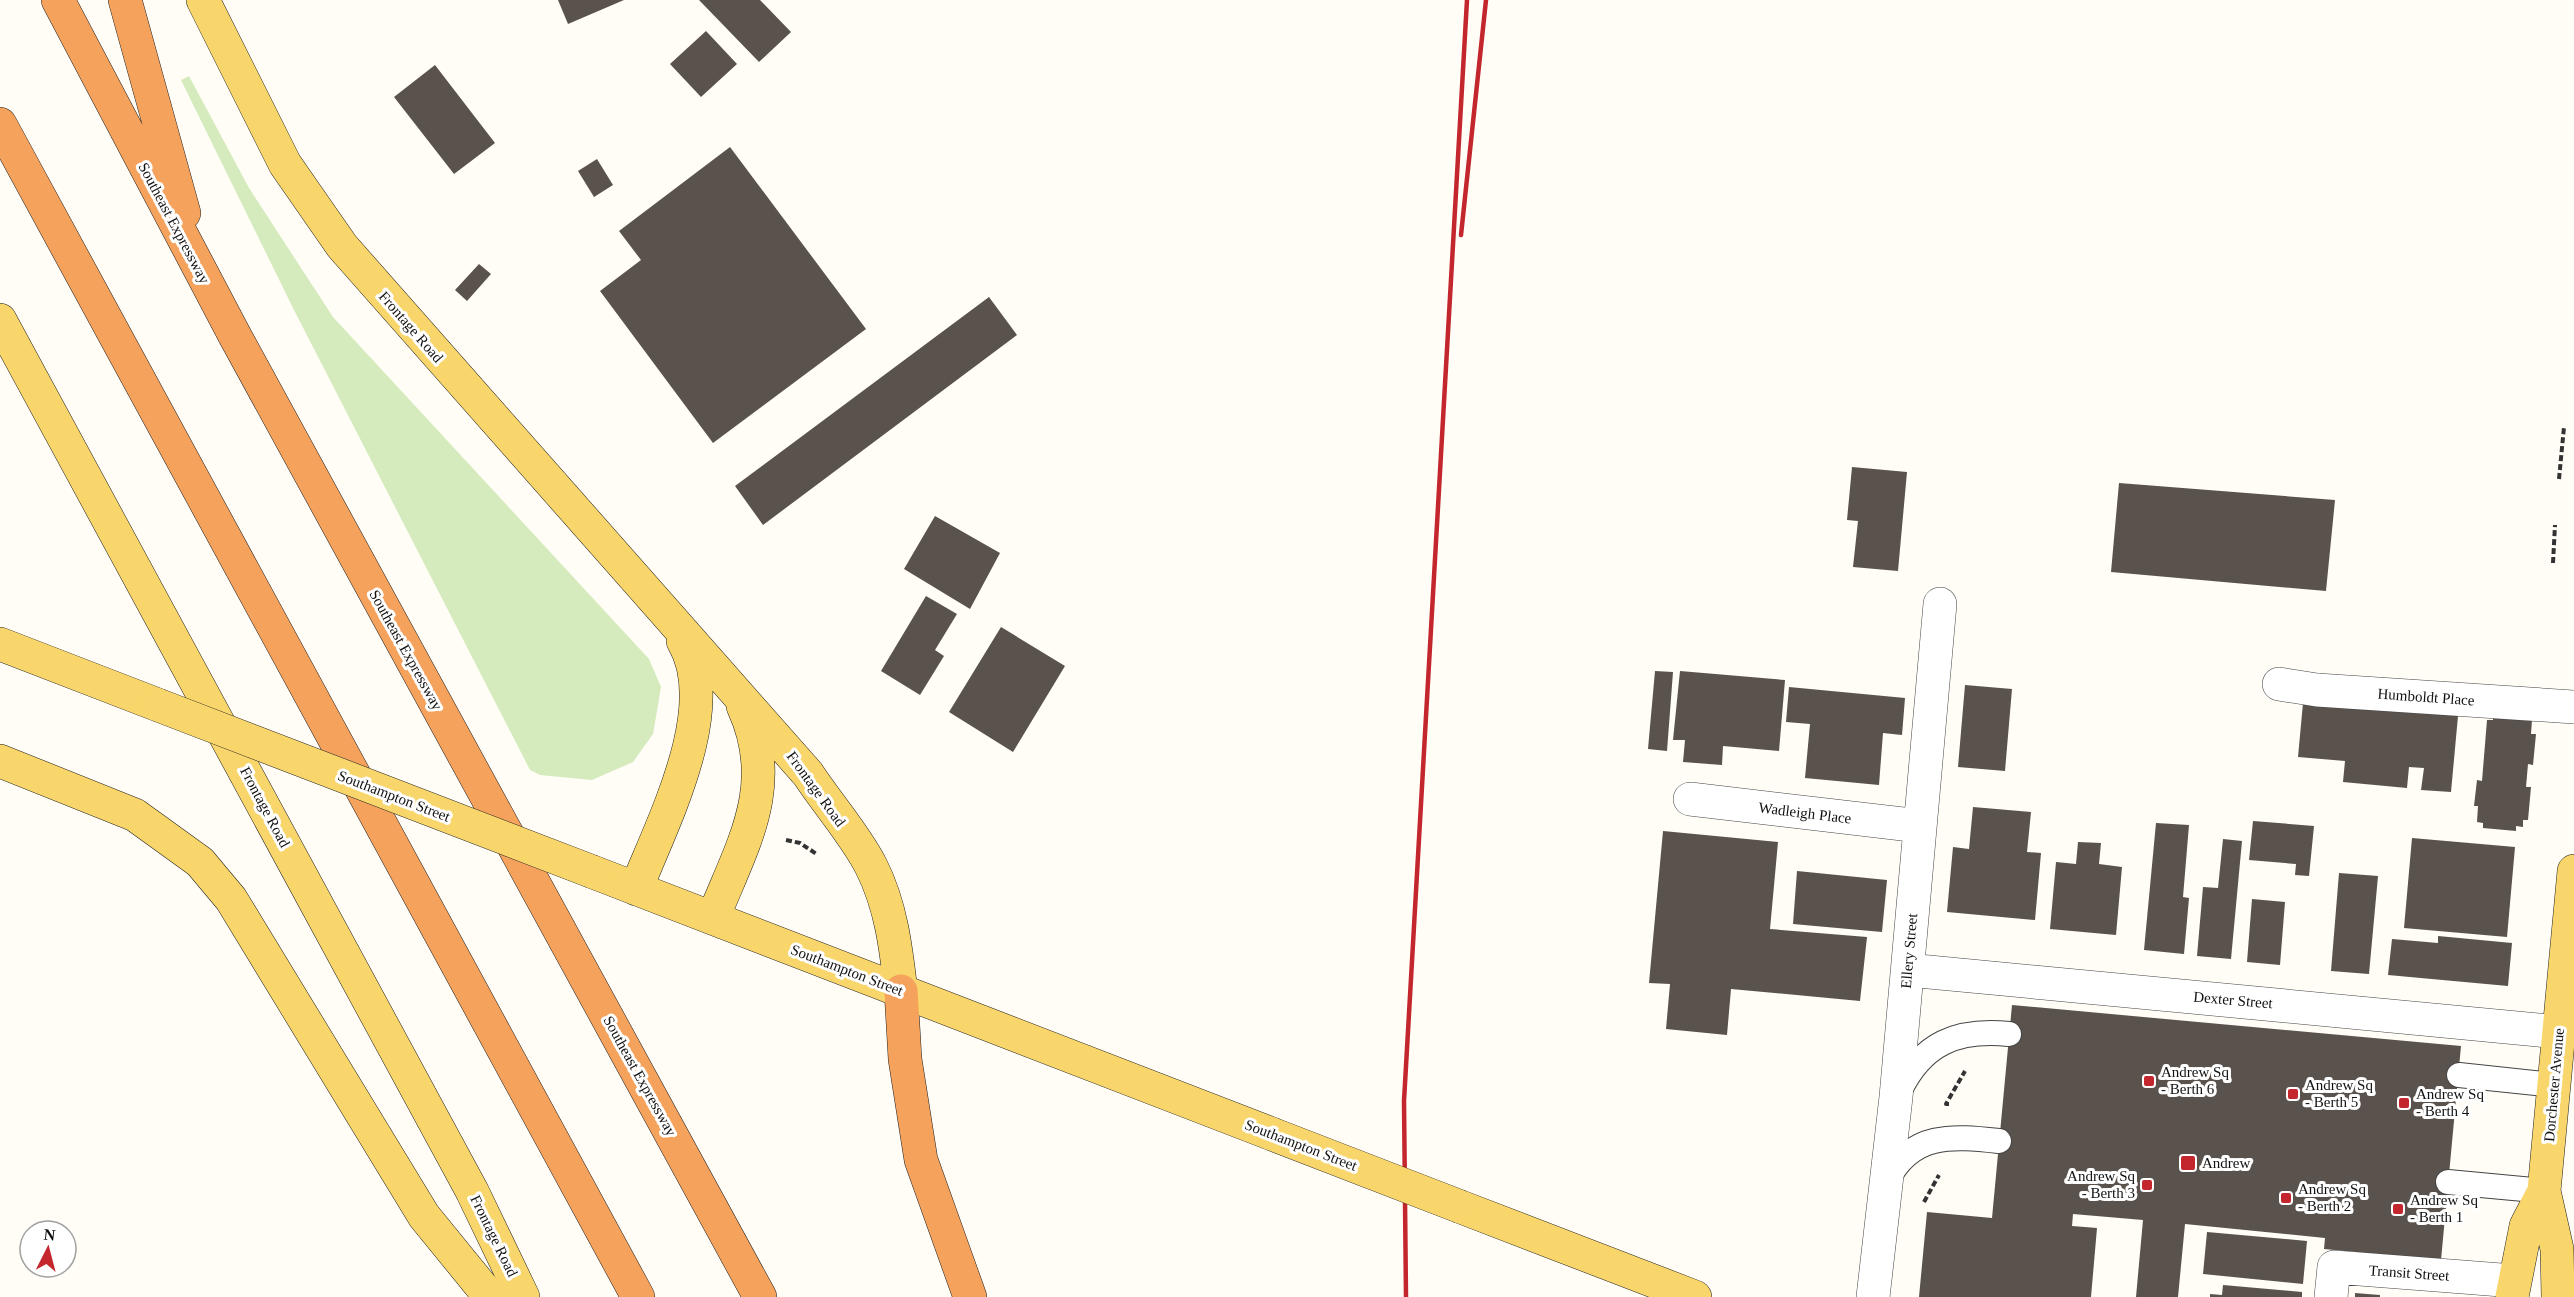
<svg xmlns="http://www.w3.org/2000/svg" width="2574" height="1297" viewBox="0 0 2574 1297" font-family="'Times New Roman',serif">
<rect width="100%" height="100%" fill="#fffdf5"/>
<path fill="#d5ebbd" d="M189 76 249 188 333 317 649 659 661 687 657 711 653 734 633 762 592 780 540 775 530 770 294 310 181 80Z"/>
<path fill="#5a524d" d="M558 0H624L568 24Z
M699 0H760L791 32 759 62Z
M706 31 737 64 701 97 670 64Z
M435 65 495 143 454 174 394 97Z
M730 147 866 329 713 443 600 291 641 260 619 231Z
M597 159 613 185 594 197 578 171Z
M479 264 491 274 467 301 455 290Z
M989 297 1017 335 763 525 735 486Z
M1852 467 1907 472 1898 571 1853 567 1858 521 1847 520Z
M2119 483 2335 500 2326 591 2111 572Z
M935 516 1000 553 970 609 904 569Z
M926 596 957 614 935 650 944 656 920 695 881 671Z
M1001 627 1065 666 1013 752 949 712Z
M1655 671 1673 672 1667 751 1648 749Z
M1680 671 1785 680 1779 751 1723 746 1722 765 1683 762 1685 740H1673Z
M1965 685 2012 689 2005 771 1958 767Z
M1789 687 1905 698 1902 735 1883 733 1879 785 1805 778 1810 724 1786 722Z
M2303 703 2458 716 2451 792 2421 790 2424 768 2409 767 2407 788 2343 782 2345 761 2298 757Z
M2493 717 2532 720 2531 734H2536L2533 765 2528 764 2526 787H2531L2528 820H2523V827L2516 826V831L2483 828V823L2477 822 2478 806H2474L2477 780 2482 781 2487 720H2493Z
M1973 807 2031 812 2027 852 2041 853 2035 920 1947 912 1953 847 1969 849Z
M2253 821 2314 826 2309 876 2295 875 2296 864 2249 860Z
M2156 823 2189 825 2183 897 2189 898 2184 954 2144 950Z
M1663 831 1778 842 1770 929 1867 937 1860 1001 1731 989 1727 1035 1666 1029 1670 984 1649 983Z
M2412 838 2515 847 2507 937 2404 928Z
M2223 839 2242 841 2231 959 2197 956 2203 887 2218 888Z
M2078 842 2101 843 2099 864 2122 867 2116 935 2050 929 2056 862 2076 864Z
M1797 871 1887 880 1882 932 1793 924Z
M2339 873 2378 876 2369 974 2331 971Z
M2252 899 2285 902 2280 965 2247 962Z
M2438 936 2512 943 2508 986 2388 975 2392 939 2438 943Z
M2012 1005 2461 1046 2441 1260 2324 1249 2325 1238 2185 1224 2178 1297H2136L2143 1220 2073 1214 2072 1226 2097 1228 2091 1297H1919L1927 1212 1992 1218Z
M2207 1232 2307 1241 2303 1284 2203 1274Z
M2223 1285 2302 1292V1297H2210V1294L2222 1295Z
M2355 1293 2380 1295V1297H2355Z"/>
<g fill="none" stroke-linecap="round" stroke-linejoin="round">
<defs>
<path id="lane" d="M2459 1075 2554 1085
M1899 1092C1922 1043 1957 1029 2009 1034
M1887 1181C1911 1132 1953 1136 1999 1141
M2448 1182 2544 1191"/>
<path id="street" d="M2279 684 2317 690 2574 707
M1690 799 1920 826
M1908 970 2559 1032
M1873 1297 1896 1097 1940 604
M2331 1297 2334 1267 2514 1281"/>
<path id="primary" d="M203 0 285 164 342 246 808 774C827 803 856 836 871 866 891 905 896 948 901 991
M0 320 472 1191 523 1297
M0 644 158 705
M0 761 135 815 200 862 231 899 424 1216 490 1297
M593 872 1272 1134
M636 889C662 823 723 708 683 641
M713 918C742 845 780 786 743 706
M1461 1207 1695 1297
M2512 1297 2526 1226 2544 1191
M2558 1297 2557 1249 2544 1191 2574 871"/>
<path id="highway" d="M58 0 235 336 760 1297
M125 0 184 213
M0 124 638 1297
M901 991 905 1059 921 1160 970 1297"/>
</defs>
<use href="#lane" stroke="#444" stroke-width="26"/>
<use href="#street" stroke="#444" stroke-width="34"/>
<use href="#primary" stroke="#222" stroke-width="34"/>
<use href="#highway" stroke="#222" stroke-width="34"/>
<path stroke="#333" stroke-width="4" stroke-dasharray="6 3" stroke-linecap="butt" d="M2559 479 2564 427
M2553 563 2555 525
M786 840 800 843 818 855
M1949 1104H1946L1965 1071
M1924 1202 1939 1175"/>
<use href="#lane" stroke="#fff" stroke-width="24"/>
<use href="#street" stroke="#fff" stroke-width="33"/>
<use href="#primary" stroke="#f9d66b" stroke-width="33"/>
<use href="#highway" stroke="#f5a25d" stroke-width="33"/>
<path stroke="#c4262e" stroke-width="4.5" d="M1461 235 1486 0
M1406 1297 1404 1101 1467 0"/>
<defs>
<path id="primary-bridge" d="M158 705 593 872
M1272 1134 1461 1207"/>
</defs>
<use href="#primary-bridge" stroke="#222" stroke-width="34" stroke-linecap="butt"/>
<use href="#primary-bridge" stroke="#f9d66b" stroke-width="33"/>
</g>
<g fill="#c4262e" stroke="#fff" stroke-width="2">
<rect x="2143" y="1075" width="12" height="12" rx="3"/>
<rect x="2287" y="1088" width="12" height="12" rx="3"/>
<rect x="2398" y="1097" width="12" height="12" rx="3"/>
<rect x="2180" y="1155" width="16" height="16" rx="3"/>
<rect x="2141" y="1179" width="12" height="12" rx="3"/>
<rect x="2280" y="1192" width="12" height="12" rx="3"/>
<rect x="2392" y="1203" width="12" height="12" rx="3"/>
</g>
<g text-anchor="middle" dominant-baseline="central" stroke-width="6" stroke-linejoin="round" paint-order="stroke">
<g font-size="15" fill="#111" stroke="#fff">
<text transform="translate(174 223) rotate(62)">Southeast Expressway</text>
<text transform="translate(411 327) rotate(49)">Frontage Road</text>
<text transform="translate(406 650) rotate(61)">Southeast Expressway</text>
<text transform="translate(2426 697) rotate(4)">Humboldt Place</text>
<text transform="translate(816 789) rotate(54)">Frontage Road</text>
<text transform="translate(394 796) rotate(21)">Southampton Street</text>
<text transform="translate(265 807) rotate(62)">Frontage Road</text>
<text transform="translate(1805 813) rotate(7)">Wadleigh Place</text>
<text transform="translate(1909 951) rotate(-85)">Ellery Street</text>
<text transform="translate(847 970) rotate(21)">Southampton Street</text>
<text transform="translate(2233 1000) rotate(5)">Dexter Street</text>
<text transform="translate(640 1076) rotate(61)">Southeast Expressway</text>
<text transform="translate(2554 1085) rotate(-85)">Dorchester Avenue</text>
<text transform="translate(1301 1145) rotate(21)">Southampton Street</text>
<text transform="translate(494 1236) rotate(64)">Frontage Road</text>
<text transform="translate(2409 1273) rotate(4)">Transit Street</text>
</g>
<g font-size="15" fill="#111" stroke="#fff" text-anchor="start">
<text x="2161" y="1072">Andrew Sq<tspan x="2161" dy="17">- Berth 6</tspan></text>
<text x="2305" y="1085">Andrew Sq<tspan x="2305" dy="17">- Berth 5</tspan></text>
<text x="2416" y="1094">Andrew Sq<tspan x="2416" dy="17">- Berth 4</tspan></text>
<text x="2202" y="1163">Andrew</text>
<text x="2135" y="1176" text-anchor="end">Andrew Sq<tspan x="2135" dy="17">- Berth 3</tspan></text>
<text x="2298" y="1189">Andrew Sq<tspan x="2298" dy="17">- Berth 2</tspan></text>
<text x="2410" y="1200">Andrew Sq<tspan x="2410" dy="17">- Berth 1</tspan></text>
</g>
</g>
<g transform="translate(48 1249) rotate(6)"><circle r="28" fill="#ffffff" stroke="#a0a0a0" stroke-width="1.5"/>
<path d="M0-4.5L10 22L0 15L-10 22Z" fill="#c4262e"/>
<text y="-9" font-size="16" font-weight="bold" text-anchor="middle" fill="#111111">N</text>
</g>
</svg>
